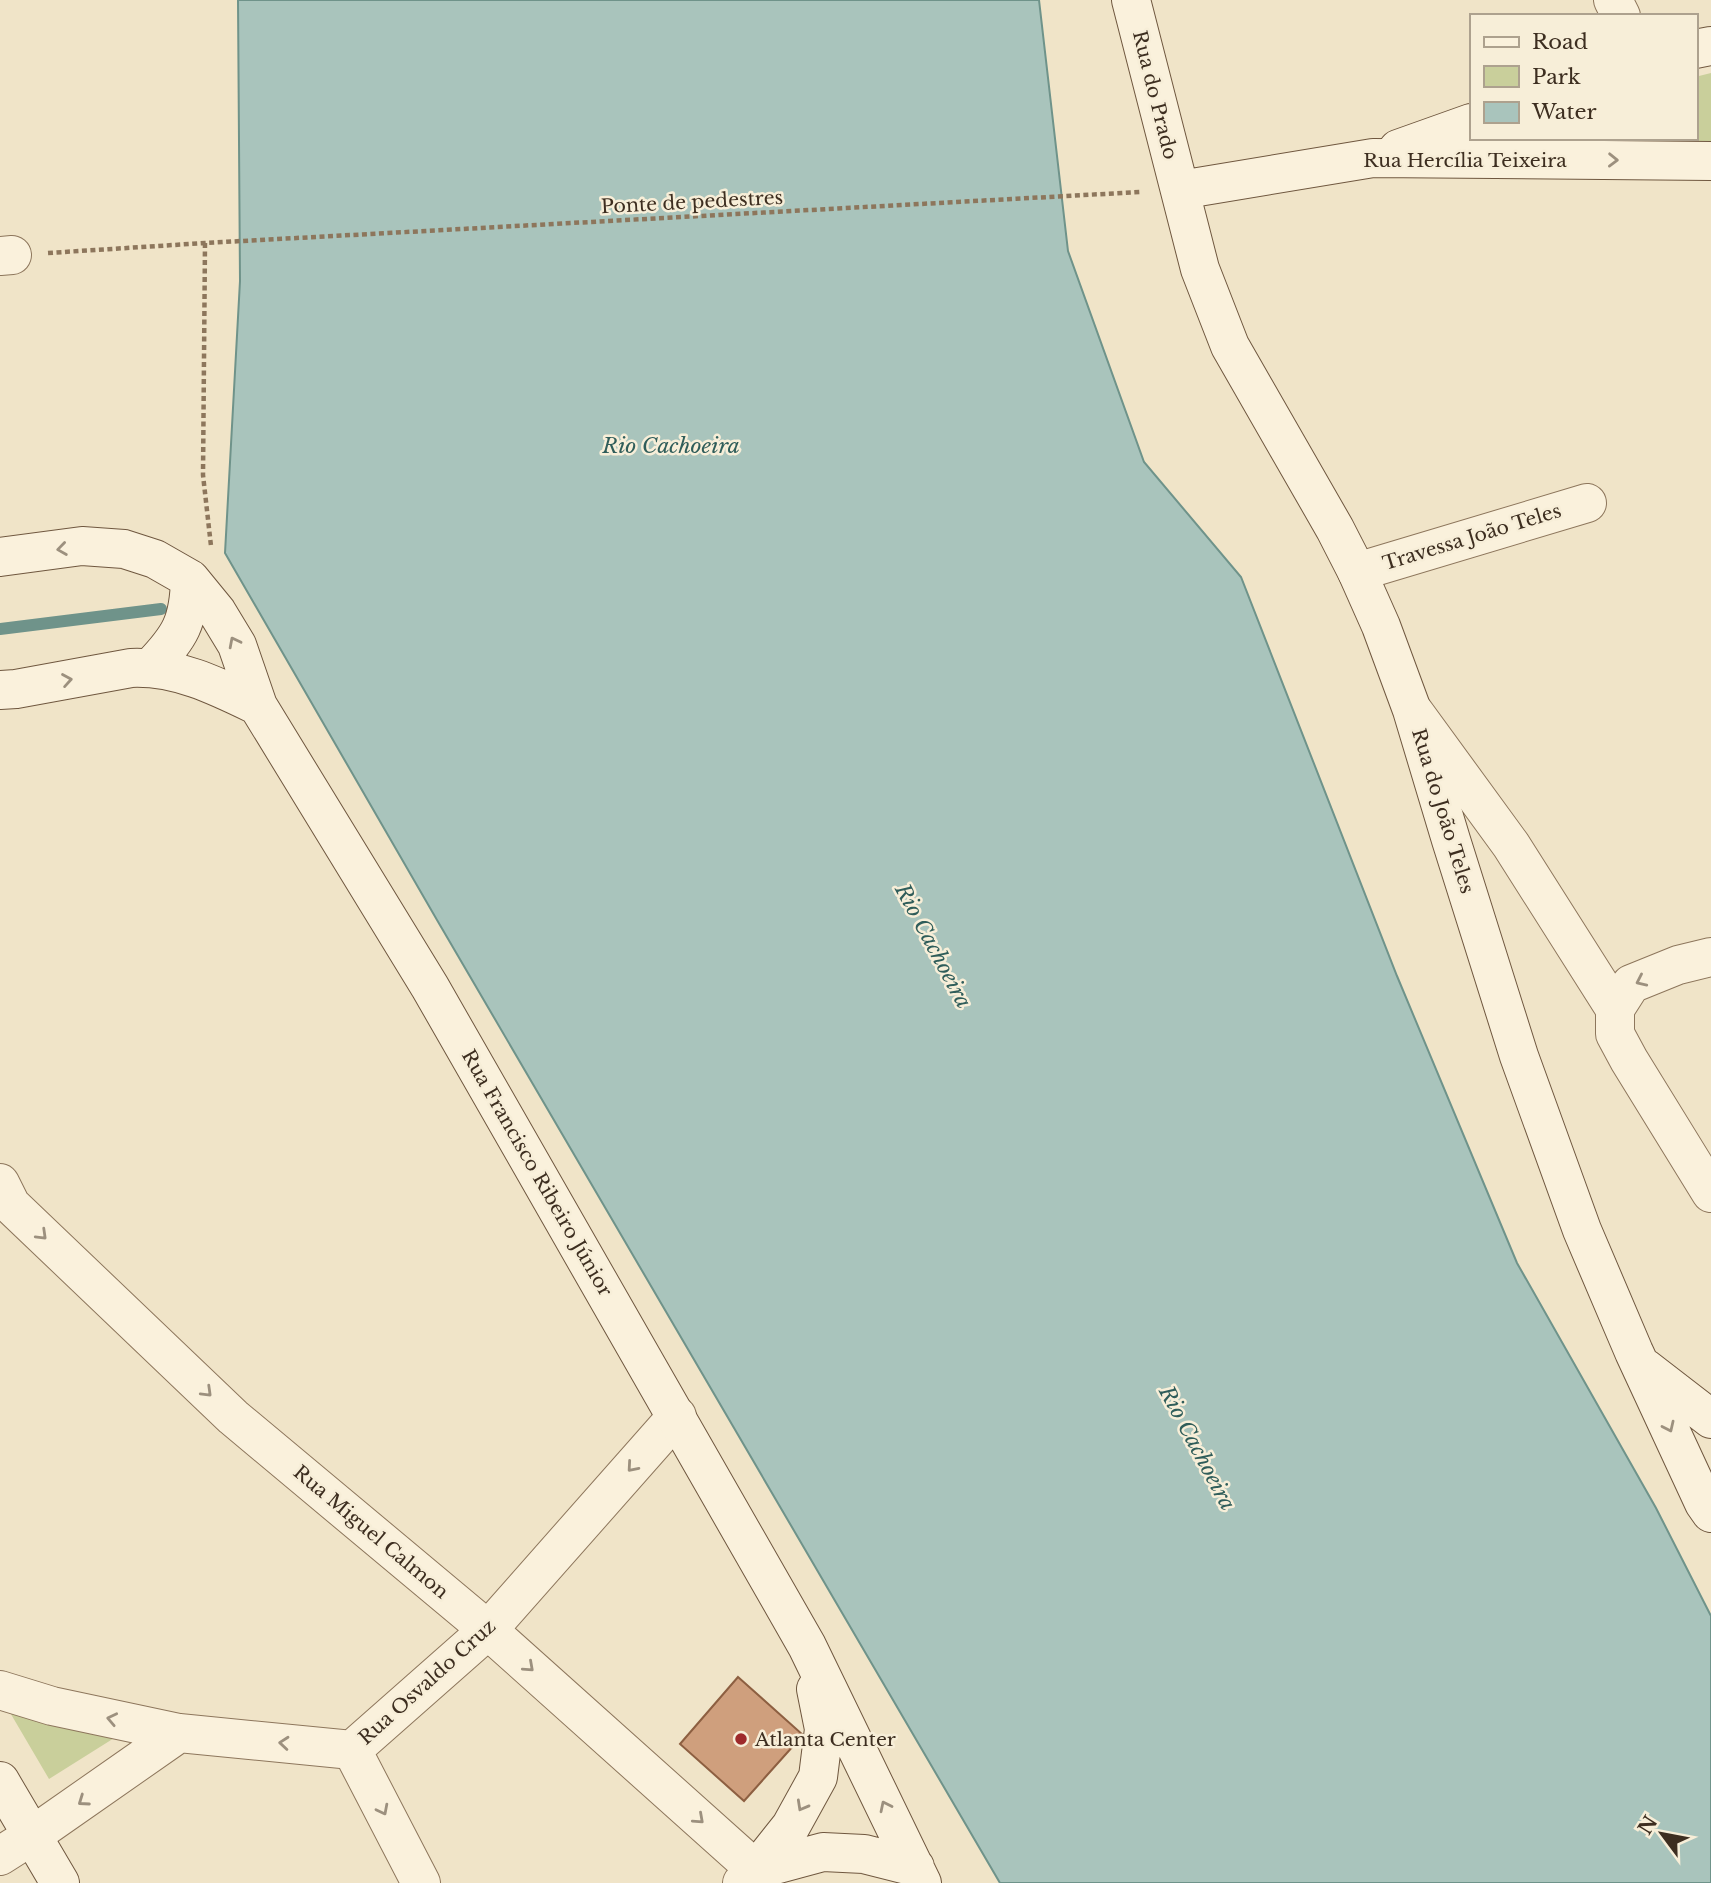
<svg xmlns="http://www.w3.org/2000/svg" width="1711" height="1883" viewBox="0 0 1711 1883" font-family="'Libre Baskerville',serif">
<rect width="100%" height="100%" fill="#f0e4c8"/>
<path fill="#c9cf9b" d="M1711 73V155L1479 145 1499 138H1695V77Z
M5 1704 119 1735 49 1779Z"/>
<path fill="#a9c4bc" stroke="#6f938a" stroke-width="2" d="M238 0H1039L1068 251 1144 462 1241 577 1397 976 1517 1263 1656 1508 1711 1616V1883H1000L437 920 225 553 240 281Z"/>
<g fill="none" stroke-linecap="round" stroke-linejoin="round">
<path stroke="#6f938a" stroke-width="12" d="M0 629 161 609"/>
</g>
<path fill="#cf9f7d" stroke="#8d5f41" stroke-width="2" d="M738 1677 803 1735 744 1801 680 1744Z"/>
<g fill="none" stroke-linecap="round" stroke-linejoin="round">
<defs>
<path id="street" d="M1613 0 1621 16
M0 256 12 255
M1357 572 1587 503
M1414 712 1511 845 1615 1009
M1711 957 1678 965 1631 984 1615 1009V1034L1629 1060 1711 1193
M0 1183 11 1205 233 1417 488 1630 756 1870 742 1883
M0 1690 52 1706 179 1733 352 1750 488 1630 677 1416
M352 1750 421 1883
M0 1856 33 1835 179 1733"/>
<path id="secondary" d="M1131 0 1200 269 1230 346 1335 529 1357 572 1381 626 1412 710 1451 840 1519 1056 1582 1230 1634 1352 1704 1503 1711 1513
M1695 49 1711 46
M1398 149 1471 123
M1180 190 1373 158 1711 161
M0 557 82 546 124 549 155 559 190 579 217 612 237 645 258 706 430 987 807 1646 922 1883
M151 667C180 637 189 622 190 579
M0 690 16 689 131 668C177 666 217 686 258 706
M1645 1368 1711 1419
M0 1781 60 1883
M756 1870 791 1826 818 1777 824 1729 816 1689
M756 1870 823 1852 864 1854 915 1867"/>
</defs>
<use href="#street" stroke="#8d765c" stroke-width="40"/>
<use href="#secondary" stroke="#6f573f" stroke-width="40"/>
<path stroke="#8d765c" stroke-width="4.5" stroke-dasharray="5 3.5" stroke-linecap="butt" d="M205 243 203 475 211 546
M48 253 205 243 1140 192"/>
<use href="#street" stroke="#faf1dc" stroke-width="38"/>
<use href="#secondary" stroke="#faf1dc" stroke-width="38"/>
</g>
<defs><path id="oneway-chevron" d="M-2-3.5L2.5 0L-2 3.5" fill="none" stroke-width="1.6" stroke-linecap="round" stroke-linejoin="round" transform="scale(1.75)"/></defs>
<g stroke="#9c907e">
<use href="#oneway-chevron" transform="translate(1613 160) rotate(1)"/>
<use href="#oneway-chevron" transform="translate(62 549) rotate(172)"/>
<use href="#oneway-chevron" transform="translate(234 642) rotate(-117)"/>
<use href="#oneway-chevron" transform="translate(67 680) rotate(-10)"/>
<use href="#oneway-chevron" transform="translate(1641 981) rotate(155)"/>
<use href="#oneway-chevron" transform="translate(42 1235) rotate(44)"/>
<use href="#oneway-chevron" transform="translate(207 1392) rotate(44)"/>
<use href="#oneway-chevron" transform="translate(1669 1427) rotate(65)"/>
<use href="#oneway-chevron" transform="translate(632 1467) rotate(131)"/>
<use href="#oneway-chevron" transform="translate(529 1667) rotate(42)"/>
<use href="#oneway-chevron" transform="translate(112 1719) rotate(-168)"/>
<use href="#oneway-chevron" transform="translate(284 1743) rotate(-175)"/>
<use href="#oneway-chevron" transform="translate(83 1801) rotate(145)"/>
<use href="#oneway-chevron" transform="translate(802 1806) rotate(119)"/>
<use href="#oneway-chevron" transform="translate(885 1806) rotate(-116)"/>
<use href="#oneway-chevron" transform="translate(383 1810) rotate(63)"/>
<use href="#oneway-chevron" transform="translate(699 1819) rotate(42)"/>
</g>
<circle fill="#9e2a2b" stroke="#f7eed8" stroke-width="2.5" cx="741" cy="1739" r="7"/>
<g text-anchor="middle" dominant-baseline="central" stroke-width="5" stroke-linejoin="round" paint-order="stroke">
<g font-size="19" fill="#3d2e20" stroke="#f7eed8">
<text transform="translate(1155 95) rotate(76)">Rua do Prado</text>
<text x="1465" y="160">Rua Hercília Teixeira</text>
<text transform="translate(692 202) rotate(-3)">Ponte de pedestres</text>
<text transform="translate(1472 537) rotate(-17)">Travessa João Teles</text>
<text transform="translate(1443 811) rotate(73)">Rua do João Teles</text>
<text transform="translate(537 1173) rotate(60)">Rua Francisco Ribeiro Júnior</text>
<text transform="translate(371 1532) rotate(40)">Rua Miguel Calmon</text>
<text transform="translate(427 1682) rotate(-42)">Rua Osvaldo Cruz</text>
</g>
<g font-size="19" fill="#3d2e20" stroke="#f7eed8" text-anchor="start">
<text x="755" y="1739">Atlanta Center</text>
</g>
<g font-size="21" font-style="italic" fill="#2f5d5a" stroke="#f7eed8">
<text x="671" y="446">Rio Cachoeira</text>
<text transform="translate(933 946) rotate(62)">Rio Cachoeira</text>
<text transform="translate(1197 1448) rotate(62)">Rio Cachoeira</text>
</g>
</g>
<rect x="1470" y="14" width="228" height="126" fill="#f7eed8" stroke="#ada18e" stroke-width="2"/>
<rect x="1484" y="37" width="35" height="10" fill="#faf1dc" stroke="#ada18e" stroke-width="2"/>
<text x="1532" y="49" font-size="21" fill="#3d2e20">Road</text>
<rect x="1484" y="66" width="35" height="21" fill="#c9cf9b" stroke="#ada18e" stroke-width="2"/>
<text x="1532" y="84" font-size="21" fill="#3d2e20">Park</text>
<rect x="1484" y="102" width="35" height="21" fill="#a9c4bc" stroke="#ada18e" stroke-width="2"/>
<text x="1532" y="119" font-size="21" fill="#3d2e20">Water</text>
<g transform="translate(1662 1834) rotate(302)" stroke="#f7eed8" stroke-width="5" paint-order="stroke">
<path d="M0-5L12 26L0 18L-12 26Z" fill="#3d2e20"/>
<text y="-10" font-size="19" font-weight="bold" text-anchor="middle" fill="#3d2e20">N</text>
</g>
</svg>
